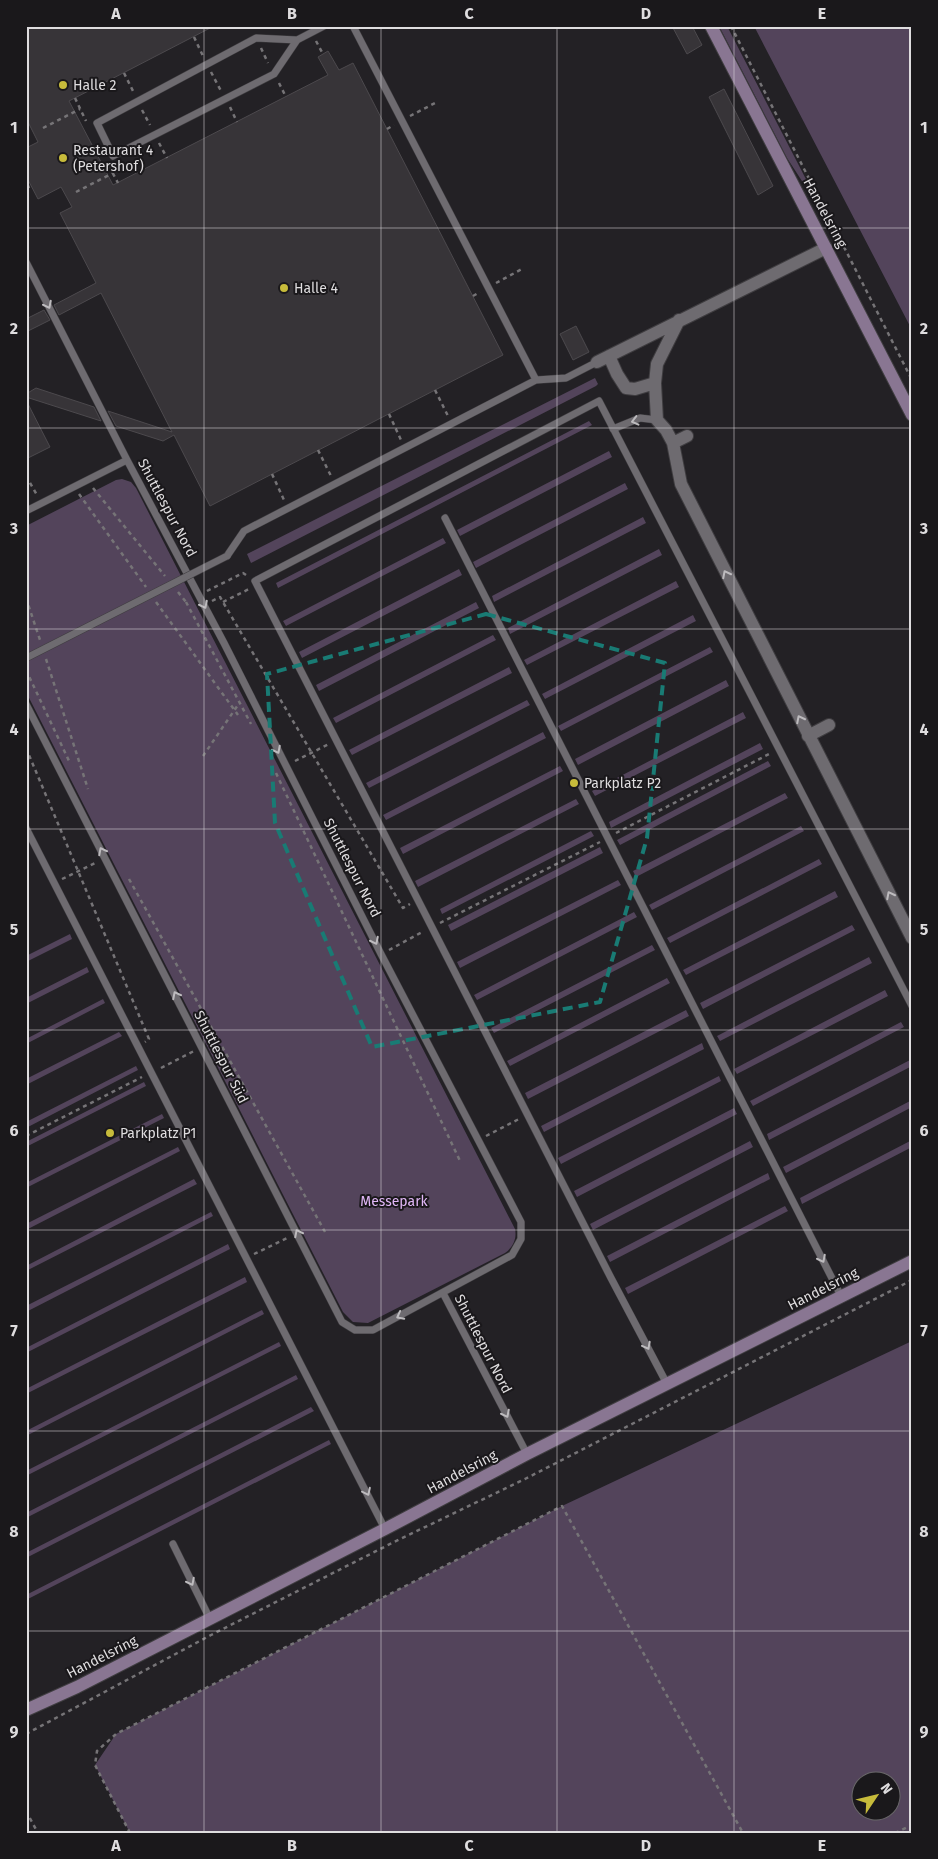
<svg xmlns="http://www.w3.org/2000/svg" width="938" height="1859" viewBox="0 0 938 1859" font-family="'Fira Sans',sans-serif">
<rect width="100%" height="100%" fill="#232125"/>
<path fill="#53445b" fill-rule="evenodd" d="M719 26H727L826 218 787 158Z
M754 26H912V330Z
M595 378 598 384 596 386 251 563 247 554Z
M589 421 592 425 278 588 276 583Z
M609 451 612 457 460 536 457 530Z
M122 479 131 482 136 488 515 1229C517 1239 513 1247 505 1253L368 1323 353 1322 343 1312 26 692V526L116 480Z
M625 483 628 489 476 568 473 562Z
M643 517 646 523 494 602 492 596Z
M443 538 446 543 286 626 283 621Z
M659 549 662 555 510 634 508 628Z
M459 569 462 575 302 658 299 652Z
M676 581 679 587 527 665 524 660Z
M476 602 479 608 319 691 316 685Z
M693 615 696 621 545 699 542 694Z
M493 635 496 640 336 723 333 718Z
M710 647 713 652 561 731 558 726Z
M509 667 512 673 352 755 349 750Z
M726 680 729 686 578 765 575 759Z
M527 700 530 705 369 788 366 783Z
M743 712 746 718 595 796 592 791Z
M543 732 546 738 386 820 383 815Z
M760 743 763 749 611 828 609 822Z
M768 761 771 766 620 845 617 840Z
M560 766 563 771 403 854 400 848Z
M785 793 788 798 636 877 633 871Z
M576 799 579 804 418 887 415 881Z
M801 826 804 831 652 910 649 905Z
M591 831 594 836 442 914 440 909Z
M600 847 603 853 451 931 448 925Z
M819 859 822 864 670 943 667 938Z
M618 880 621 885 460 968 457 962Z
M835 891 838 897 686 975 683 970Z
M634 912 637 917 477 1000 474 995Z
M852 925 855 930 703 1009 700 1003Z
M70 934 72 939 26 962V956Z
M652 945 655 950 494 1033 491 1028Z
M869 957 872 963 720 1041 717 1036Z
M87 967 89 972 26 1004V998Z
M667 978 670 983 510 1066 507 1061Z
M885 990 888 996 737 1074 734 1069Z
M103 999 105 1003 26 1044V1039Z
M686 1010 689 1016 528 1099 525 1093Z
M901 1022 904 1027 753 1106 750 1101Z
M119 1032 122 1036 26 1085V1079Z
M702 1043 704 1049 544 1132 541 1126Z
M912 1059V1066L769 1140 767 1134Z
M136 1066 138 1070 26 1128V1122Z
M719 1076 721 1081 561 1164 558 1158Z
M144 1082 146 1086 26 1147V1142Z
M912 1100V1107L786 1173 783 1167Z
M734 1108 737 1114 577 1197 574 1191Z
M162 1114 164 1118 26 1188V1183Z
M912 1140V1147L802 1204 800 1198Z
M750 1141 753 1147 593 1230 590 1224Z
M178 1147 180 1151 26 1230V1224Z
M768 1173 770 1179 610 1262 607 1256Z
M194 1179 197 1184 26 1271V1266Z
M785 1206 788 1211 628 1294 625 1288Z
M211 1212 213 1216 26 1312V1306Z
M228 1244 230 1249 26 1353V1348Z
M245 1277 247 1282 26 1394V1389Z
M262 1310 264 1314 26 1436V1431Z
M912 1341V1833H130L95 1765 116 1734 562 1506ZM860 1782H890V1812H860Z
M279 1342 281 1346 26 1476V1471Z
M296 1375 298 1379 26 1518V1513Z
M311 1407 314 1411 26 1558V1553Z
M329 1440 331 1444 26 1600V1595Z"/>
<path fill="#373438" stroke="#4c494d" d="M26 26H214L69 101 113 185 328 75 318 57 328 51 339 70 353 63 503 355 210 506 174 435 163 441 116 426 108 411 172 432 101 293 59 315 54 305 96 283 60 213 72 207 61 187 38 199 26 176V148L38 142 26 118Z
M672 26H692L702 45 687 54Z
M724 89 773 186 758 195 709 97Z
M44 310 50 320 26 332V319Z
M576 326 589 352 573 360 560 334Z
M36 388 94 407 101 421 26 397V394Z
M26 400 50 447 26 459Z"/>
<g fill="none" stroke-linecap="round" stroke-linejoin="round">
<defs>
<path id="lane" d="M353 26 536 380
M297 40 256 38 97 123 113 156 274 74 297 40 324 26
M26 262 127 460 224 643 381 954 521 1222V1239L512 1255 373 1330H355L342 1322 26 704
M613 429 640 418 657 420
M26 511 127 460
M445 518 841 1296
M227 556 244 531 536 380 566 378 597 362
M26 828 385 1529
M443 1293 527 1454
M667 1384 611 1278 255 581 599 401 912 1006
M173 1544 210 1619"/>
<path id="street" d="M609 356 617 374 626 388 635 389 655 383 657 364 679 320
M597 362 826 248
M655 383 657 420 666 430 673 443 681 484 912 938
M673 443 687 436
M808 736 829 725"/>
<path id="secondary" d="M711 26 912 415
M26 1710 77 1687 385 1529 527 1454 912 1261"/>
</defs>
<use href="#lane" stroke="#3f3d40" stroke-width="8"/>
<use href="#street" stroke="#3f3d40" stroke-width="14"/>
<use href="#secondary" stroke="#3f3d40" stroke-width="14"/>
<path stroke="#767477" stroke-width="2.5" stroke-dasharray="4 4" stroke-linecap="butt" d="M731 26 912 380
M194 37 203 56
M316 41 323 54
M261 48 268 63
M211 72 221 91
M124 73 133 91
M279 83 286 97
M75 98 86 121
M230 107 237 122
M142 110 150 125
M410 116 437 102
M43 128 80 109
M387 129 394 125
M159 143 167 158
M109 166 118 183
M26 188 31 186
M76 192 113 173
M496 283 522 269
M473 296 480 292
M435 390 448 416
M389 414 401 440
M318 450 331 476
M272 474 284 500
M26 476 37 495
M93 488 165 576
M79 494 146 587
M207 591 243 573 246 575
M178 592 186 602
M26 598 40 640
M212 601 220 597 403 908 410 904
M156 602 238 715
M186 602 251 724
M223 602 249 589
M46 659 88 789
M26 670 70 763
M26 748 149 1039 145 1042
M203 756 240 702
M295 761 329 744
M276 773 461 1163
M616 833 771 753
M62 879 95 863
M129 879 325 1232
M440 923 600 842
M389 950 424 931
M161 1068 194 1051
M26 1136 142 1077
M486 1136 519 1119
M254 1254 287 1238
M26 1734 211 1635 394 1542 525 1479 912 1280
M26 1811 38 1833
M130 1833 95 1765 97 1751 116 1734 562 1506 743 1833
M895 1833 912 1825"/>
<use href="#lane" stroke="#6e6b70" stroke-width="7"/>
<use href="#street" stroke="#6e6b70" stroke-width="12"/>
<use href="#secondary" stroke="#897692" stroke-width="12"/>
<defs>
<path id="lane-bridge" d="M26 658 227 556"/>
</defs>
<use href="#lane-bridge" stroke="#3f3d40" stroke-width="8" stroke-linecap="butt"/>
<use href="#lane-bridge" stroke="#6e6b70" stroke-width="7"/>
</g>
<defs><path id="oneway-chevron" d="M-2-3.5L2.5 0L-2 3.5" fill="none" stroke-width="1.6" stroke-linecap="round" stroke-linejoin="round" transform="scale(1.25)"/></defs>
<g stroke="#bdbbbe">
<use href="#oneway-chevron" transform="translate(48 305) rotate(63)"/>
<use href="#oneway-chevron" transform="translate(635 421) rotate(166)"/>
<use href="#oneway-chevron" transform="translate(726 574) rotate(-117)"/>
<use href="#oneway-chevron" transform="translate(204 605) rotate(63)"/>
<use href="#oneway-chevron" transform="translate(800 719) rotate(-117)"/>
<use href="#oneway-chevron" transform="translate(277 750) rotate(63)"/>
<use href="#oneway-chevron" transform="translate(102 851) rotate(-117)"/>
<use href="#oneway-chevron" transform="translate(890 895) rotate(-117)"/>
<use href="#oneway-chevron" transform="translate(375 941) rotate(63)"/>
<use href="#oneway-chevron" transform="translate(176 995) rotate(-117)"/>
<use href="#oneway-chevron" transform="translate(298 1233) rotate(-117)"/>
<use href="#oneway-chevron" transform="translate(822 1259) rotate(63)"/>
<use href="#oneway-chevron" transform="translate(400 1316) rotate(152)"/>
<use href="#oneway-chevron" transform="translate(647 1346) rotate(62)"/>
<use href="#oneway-chevron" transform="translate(506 1414) rotate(63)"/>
<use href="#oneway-chevron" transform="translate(367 1492) rotate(64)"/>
<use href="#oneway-chevron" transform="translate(191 1582) rotate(63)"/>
</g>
<path fill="none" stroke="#197b74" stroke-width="4" stroke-dasharray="10 6" stroke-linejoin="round" d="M486 614 665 663 647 838 600 1002 372 1047 275 823 267 674Z"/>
<path fill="none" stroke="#dfdddf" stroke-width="1" stroke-opacity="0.55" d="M204 26V1833M381 26V1833M557 26V1833M734 26V1833M26 228H912M26 428H912M26 629H912M26 829H912M26 1030H912M26 1230H912M26 1431H912M26 1631H912"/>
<g fill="#c7bb3b" stroke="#1a181b" stroke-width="2">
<circle cx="63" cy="85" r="5"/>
<circle cx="63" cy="158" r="5"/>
<circle cx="284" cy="288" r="5"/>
<circle cx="574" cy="783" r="5"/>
<circle cx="110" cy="1133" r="5"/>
</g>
<g text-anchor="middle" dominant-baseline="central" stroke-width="4" stroke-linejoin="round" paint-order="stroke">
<g font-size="14" fill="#dfdddf" stroke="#1a181b" text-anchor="start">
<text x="73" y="85">Halle 2</text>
<text x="73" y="150">Restaurant 4<tspan x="73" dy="16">(Petershof)</tspan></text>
<text x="294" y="288">Halle 4</text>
<text x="584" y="783">Parkplatz P2</text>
<text x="120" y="1133">Parkplatz P1</text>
</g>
<g font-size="14" fill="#dfdddf" stroke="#1a181b">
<text transform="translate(825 213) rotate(62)">Handelsring</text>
<text transform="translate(167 508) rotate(62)">Shuttlespur Nord</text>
<text transform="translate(352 868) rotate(63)">Shuttlespur Nord</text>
<text transform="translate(221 1057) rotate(63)">Shuttlespur Süd</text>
<text transform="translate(823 1289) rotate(-27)">Handelsring</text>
<text transform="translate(483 1344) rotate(63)">Shuttlespur Nord</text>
<text transform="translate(462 1472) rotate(-28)">Handelsring</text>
<text transform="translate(102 1657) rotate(-27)">Handelsring</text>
</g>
<g font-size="14" fill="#e1b7f7" stroke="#1a181b">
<text x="394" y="1201">Messepark</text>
</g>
</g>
<rect width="938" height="1859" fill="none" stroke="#1a181b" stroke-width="55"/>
<g transform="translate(876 1796) rotate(55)"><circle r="24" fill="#1a181b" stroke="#696769"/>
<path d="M0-4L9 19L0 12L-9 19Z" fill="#c7bb3b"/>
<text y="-8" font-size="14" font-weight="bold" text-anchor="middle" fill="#dfdddf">N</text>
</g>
<rect x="28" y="28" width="882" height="1804" fill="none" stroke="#dfdddf" stroke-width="2"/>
<g font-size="16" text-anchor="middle" font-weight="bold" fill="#dfdddf">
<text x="116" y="19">A</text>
<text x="292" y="19">B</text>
<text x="469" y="19">C</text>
<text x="646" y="19">D</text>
<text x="822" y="19">E</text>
<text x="14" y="133">1</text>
<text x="924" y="133">1</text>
<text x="14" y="334">2</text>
<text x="924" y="334">2</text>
<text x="14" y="534">3</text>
<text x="924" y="534">3</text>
<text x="14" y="735">4</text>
<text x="924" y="735">4</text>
<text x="14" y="935">5</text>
<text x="924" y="935">5</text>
<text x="14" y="1136">6</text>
<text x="924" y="1136">6</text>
<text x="14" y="1336">7</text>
<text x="924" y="1336">7</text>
<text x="14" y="1537">8</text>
<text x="924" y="1537">8</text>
<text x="14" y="1737">9</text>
<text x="924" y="1737">9</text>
<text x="116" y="1851">A</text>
<text x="292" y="1851">B</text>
<text x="469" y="1851">C</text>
<text x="646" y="1851">D</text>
<text x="822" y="1851">E</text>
</g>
</svg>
